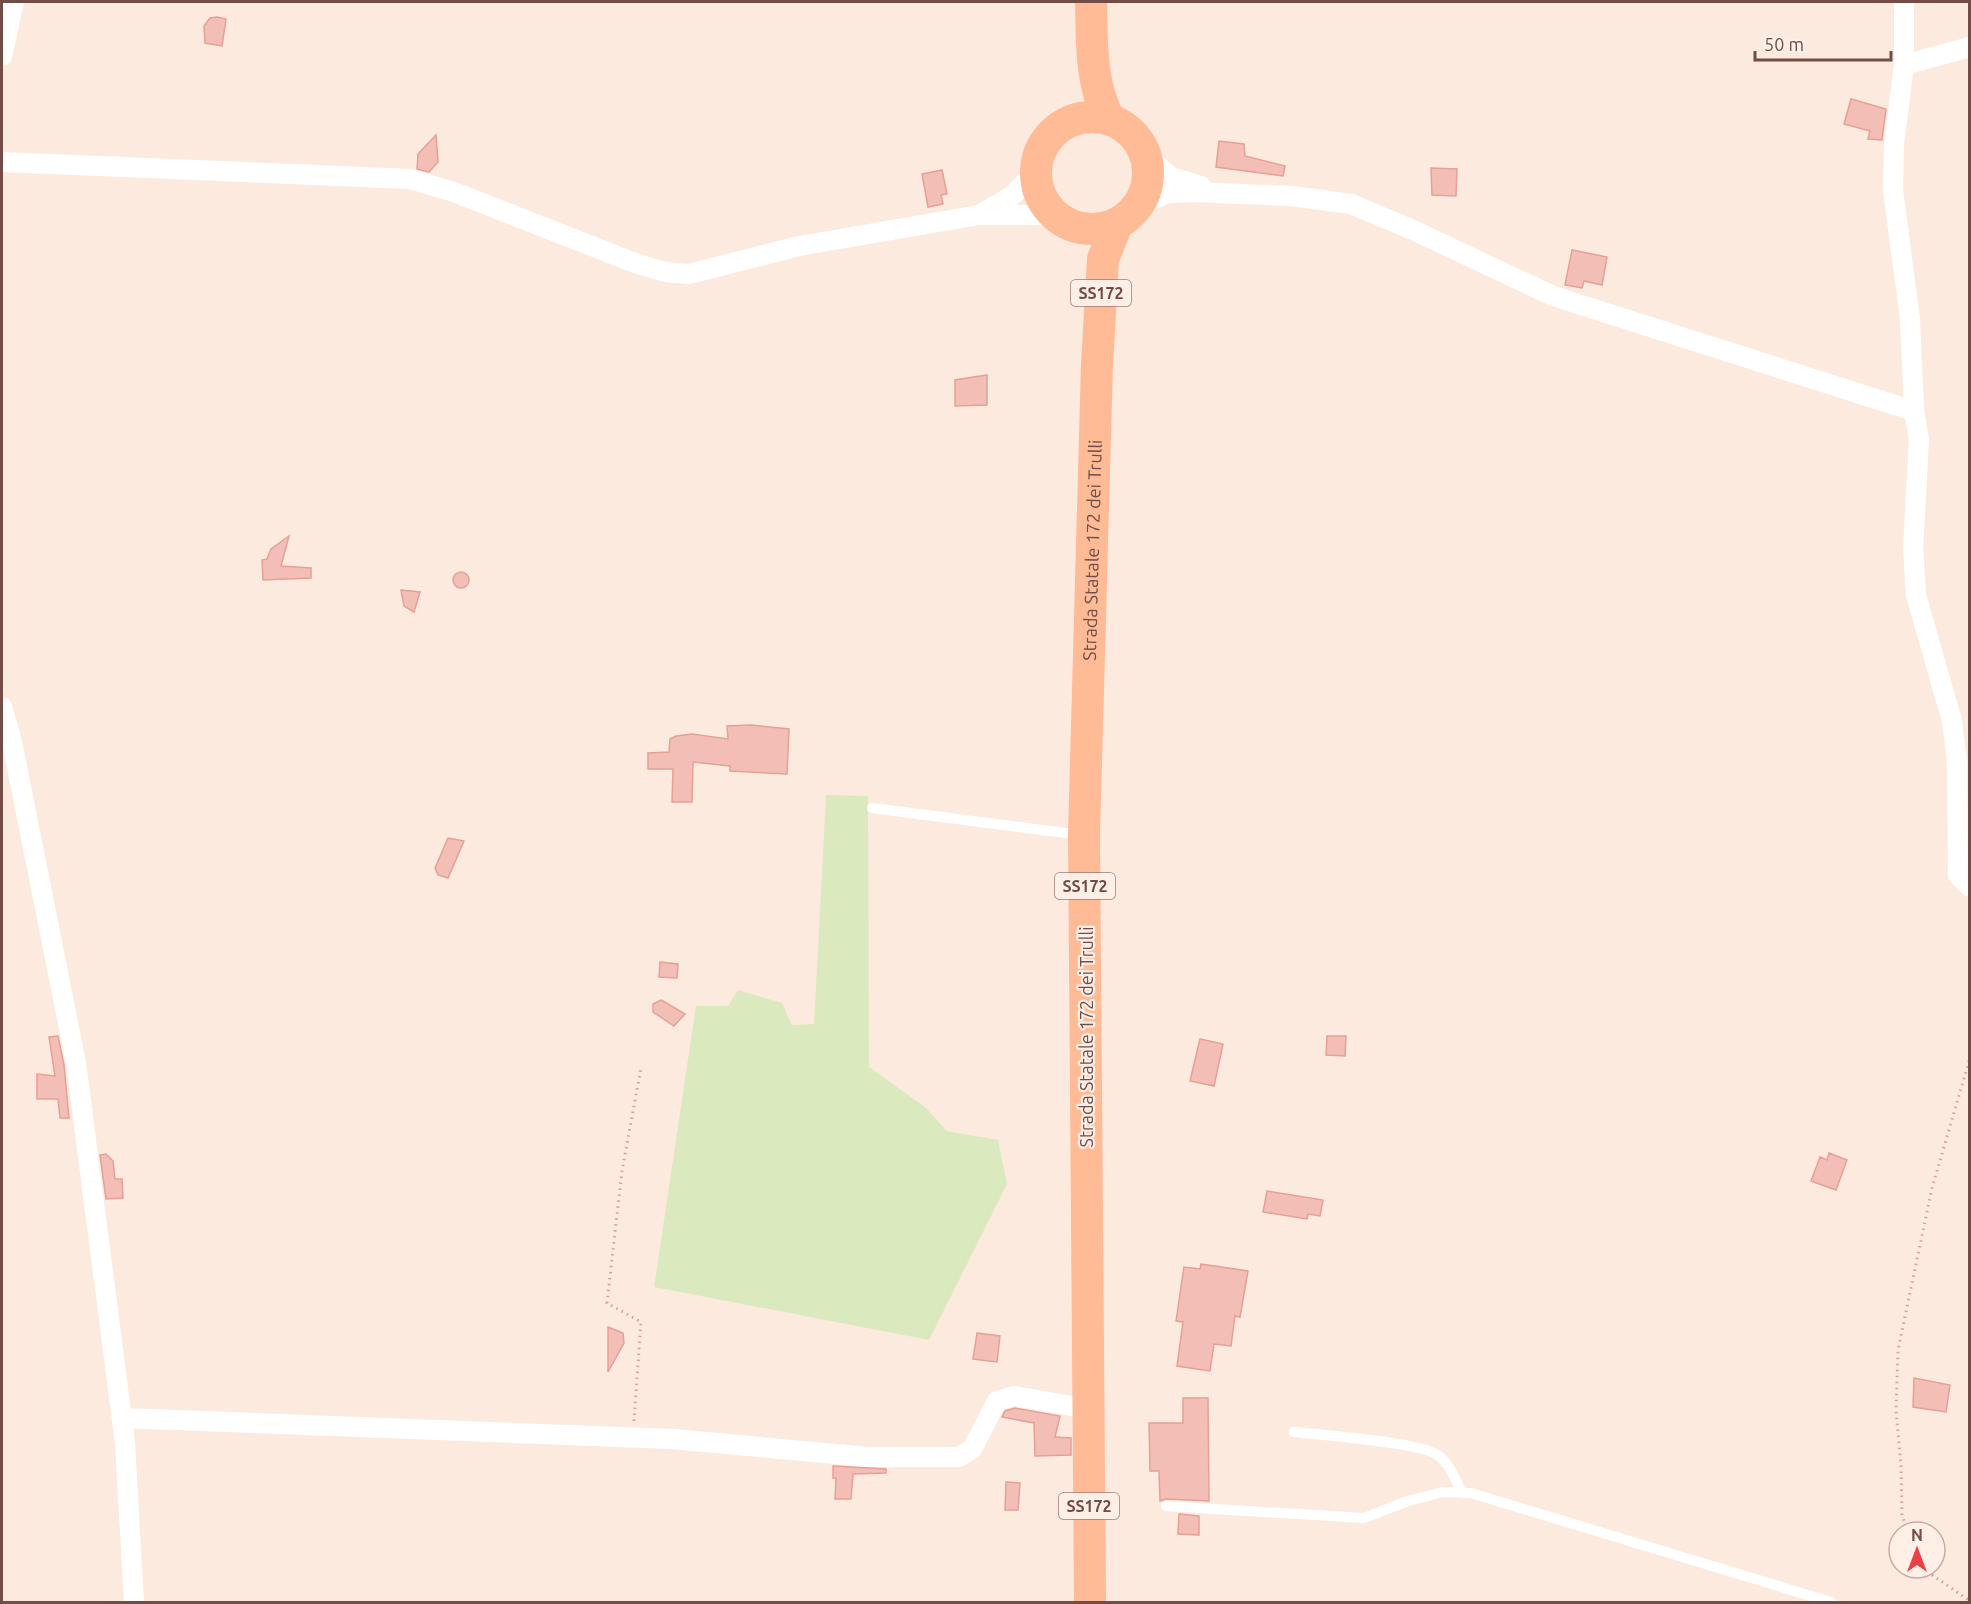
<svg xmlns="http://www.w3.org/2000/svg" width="1971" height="1604" viewBox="0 0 1971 1604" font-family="Ubuntu,sans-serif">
<rect width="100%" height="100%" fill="#fdeadf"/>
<path fill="#dbeabe" d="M826 795 868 796 869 1067 925 1107 947 1131 998 1140 1007 1184 929 1340 654 1287 696 1006H728L738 990 782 1003 792 1025 814 1024Z"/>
<path fill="#f3beb6" stroke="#e6a096" stroke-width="1.5" d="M217 17 226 19 222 46 205 43 204 26 210 18Z
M1851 99 1886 109 1882 140 1868 139 1870 131 1844 124Z
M436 135 438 162 429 172 417 169 418 154Z
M1219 141 1244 144 1245 156 1285 166 1283 176 1216 167Z
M1431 168 1457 169 1456 196 1432 195Z
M942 170 947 194 941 195 943 204 928 207 922 174Z
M1572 250 1607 257 1602 285 1584 281 1582 288 1565 285Z
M987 375V405L955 406V380Z
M289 536 281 566 311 568V578L263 580 262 560 267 559 271 549Z
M453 580a8 8 0 1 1 16 0a8 8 0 1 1-16 0Z
M401 590 420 592 414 612 404 606Z
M751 725 789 729 787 774 730 771V766L693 762 692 802H672L673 769H648V753L669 752 670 739 676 736 692 734 728 739 727 726Z
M448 838 464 841 448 878 438 875 435 868Z
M660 962 678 964 677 978 659 977Z
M661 1000 685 1014 674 1026 653 1012V1004Z
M58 1036 64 1065 69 1118H60L58 1099H37V1074L55 1076 49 1037Z
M1327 1036H1346L1345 1056 1326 1055Z
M1200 1039 1223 1044 1214 1086 1190 1081Z
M1829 1153 1847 1160 1836 1190 1811 1181 1820 1157 1827 1160Z
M106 1154 113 1161 115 1179H122L123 1198 106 1199 100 1155Z
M1267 1191 1323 1200 1320 1216 1308 1214 1307 1219 1263 1212Z
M1201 1264 1248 1271 1240 1317 1235 1316 1231 1346 1214 1344 1210 1371 1177 1366 1183 1322 1176 1321 1184 1267 1200 1269Z
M608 1327 623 1333 624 1343 608 1372Z
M977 1333 1000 1336 997 1362 973 1359Z
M1914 1378 1950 1385 1946 1412 1913 1407Z
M1183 1398H1208L1209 1501 1166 1499 1160 1501 1159 1471H1150L1149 1423H1183Z
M1015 1408 1060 1416 1055 1437 1071 1438V1455L1035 1456 1034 1423 1002 1417 1005 1411Z
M833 1466 886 1469V1473L853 1474 851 1499H835L836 1478H833Z
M1006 1482 1020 1483 1018 1510H1005Z
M1179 1514 1199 1516V1535L1178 1534Z"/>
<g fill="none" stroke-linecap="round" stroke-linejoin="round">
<path stroke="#d7a29a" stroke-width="3" stroke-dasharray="1.5 4.5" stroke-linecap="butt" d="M634 1421 641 1322 607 1303 622 1171 641 1068
M1908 1532 1902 1515 1901 1465 1896 1411 1898 1350 1932 1188 1970 1058
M1922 1568 1970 1601"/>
<path stroke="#fff" stroke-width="10" d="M872 808 1081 835
M1294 1432C1321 1435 1418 1442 1436 1454 1450 1463 1455 1479 1462 1493
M1166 1506 1364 1518 1408 1501 1443 1492 1471 1493 1831 1602"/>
<path stroke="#fff" stroke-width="20" d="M1904 2V65L1894 143 1893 190 1910 319 1914 411 1919 439 1913 548 1916 595 1952 721 1957 762 1958 875 1970 887
M2 56 14 2
M1904 65 1970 47
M1146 156 1171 177 1201 186
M2 162 410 179 454 192 635 263 665 272 689 274 799 246 979 215H1055
M1139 205 1168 193 1195 192 1291 196 1351 204 1413 230 1553 296 1914 411
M981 214 1013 195 1036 170
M2 707 12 742 76 1063 125 1443 134 1602
M122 1418 673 1439 868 1457H959L972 1449 997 1401 1014 1396 1089 1409"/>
<g stroke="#febb95" stroke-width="32">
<path d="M1091 2C1092 40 1090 86 1110 120"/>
<circle cx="1092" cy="173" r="56"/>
<path id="s1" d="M1090 1602 1084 835 1097 364 1103 259 1117 224"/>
</g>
</g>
<g text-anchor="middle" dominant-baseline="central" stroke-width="4.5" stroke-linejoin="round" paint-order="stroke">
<g fill="#ffefe6" stroke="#9d7c77" stroke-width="1.5">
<rect x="1071" y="280" width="60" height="26" rx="4.5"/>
<rect x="1055" y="873" width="60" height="26" rx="4.5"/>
<rect x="1059" y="1493" width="60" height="26" rx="4.5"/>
</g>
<g font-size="16" font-weight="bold" fill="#734b47">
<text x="1101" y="293">SS172</text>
<text x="1085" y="886">SS172</text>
<text x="1089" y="1506">SS172</text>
</g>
<g font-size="18" fill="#734b47" stroke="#ffefe6">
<text stroke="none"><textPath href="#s1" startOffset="1052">Strada Statale 172 dei Trulli</textPath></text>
<text transform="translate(1086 1037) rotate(-90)">Strada Statale 172 dei Trulli</text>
</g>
</g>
<rect width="1971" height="1604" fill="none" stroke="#734b47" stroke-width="6"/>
<g transform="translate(1917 1550)"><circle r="28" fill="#ffefe6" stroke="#c7ada6" stroke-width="1.5"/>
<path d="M0-4.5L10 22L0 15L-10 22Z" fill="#eb4047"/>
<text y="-9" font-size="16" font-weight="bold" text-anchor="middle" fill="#734b47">N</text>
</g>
<path d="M1755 51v9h136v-9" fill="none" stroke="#734b47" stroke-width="3"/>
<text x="1764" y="51" font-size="18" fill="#734b47" stroke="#ffefe6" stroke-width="4.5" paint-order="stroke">50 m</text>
</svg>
